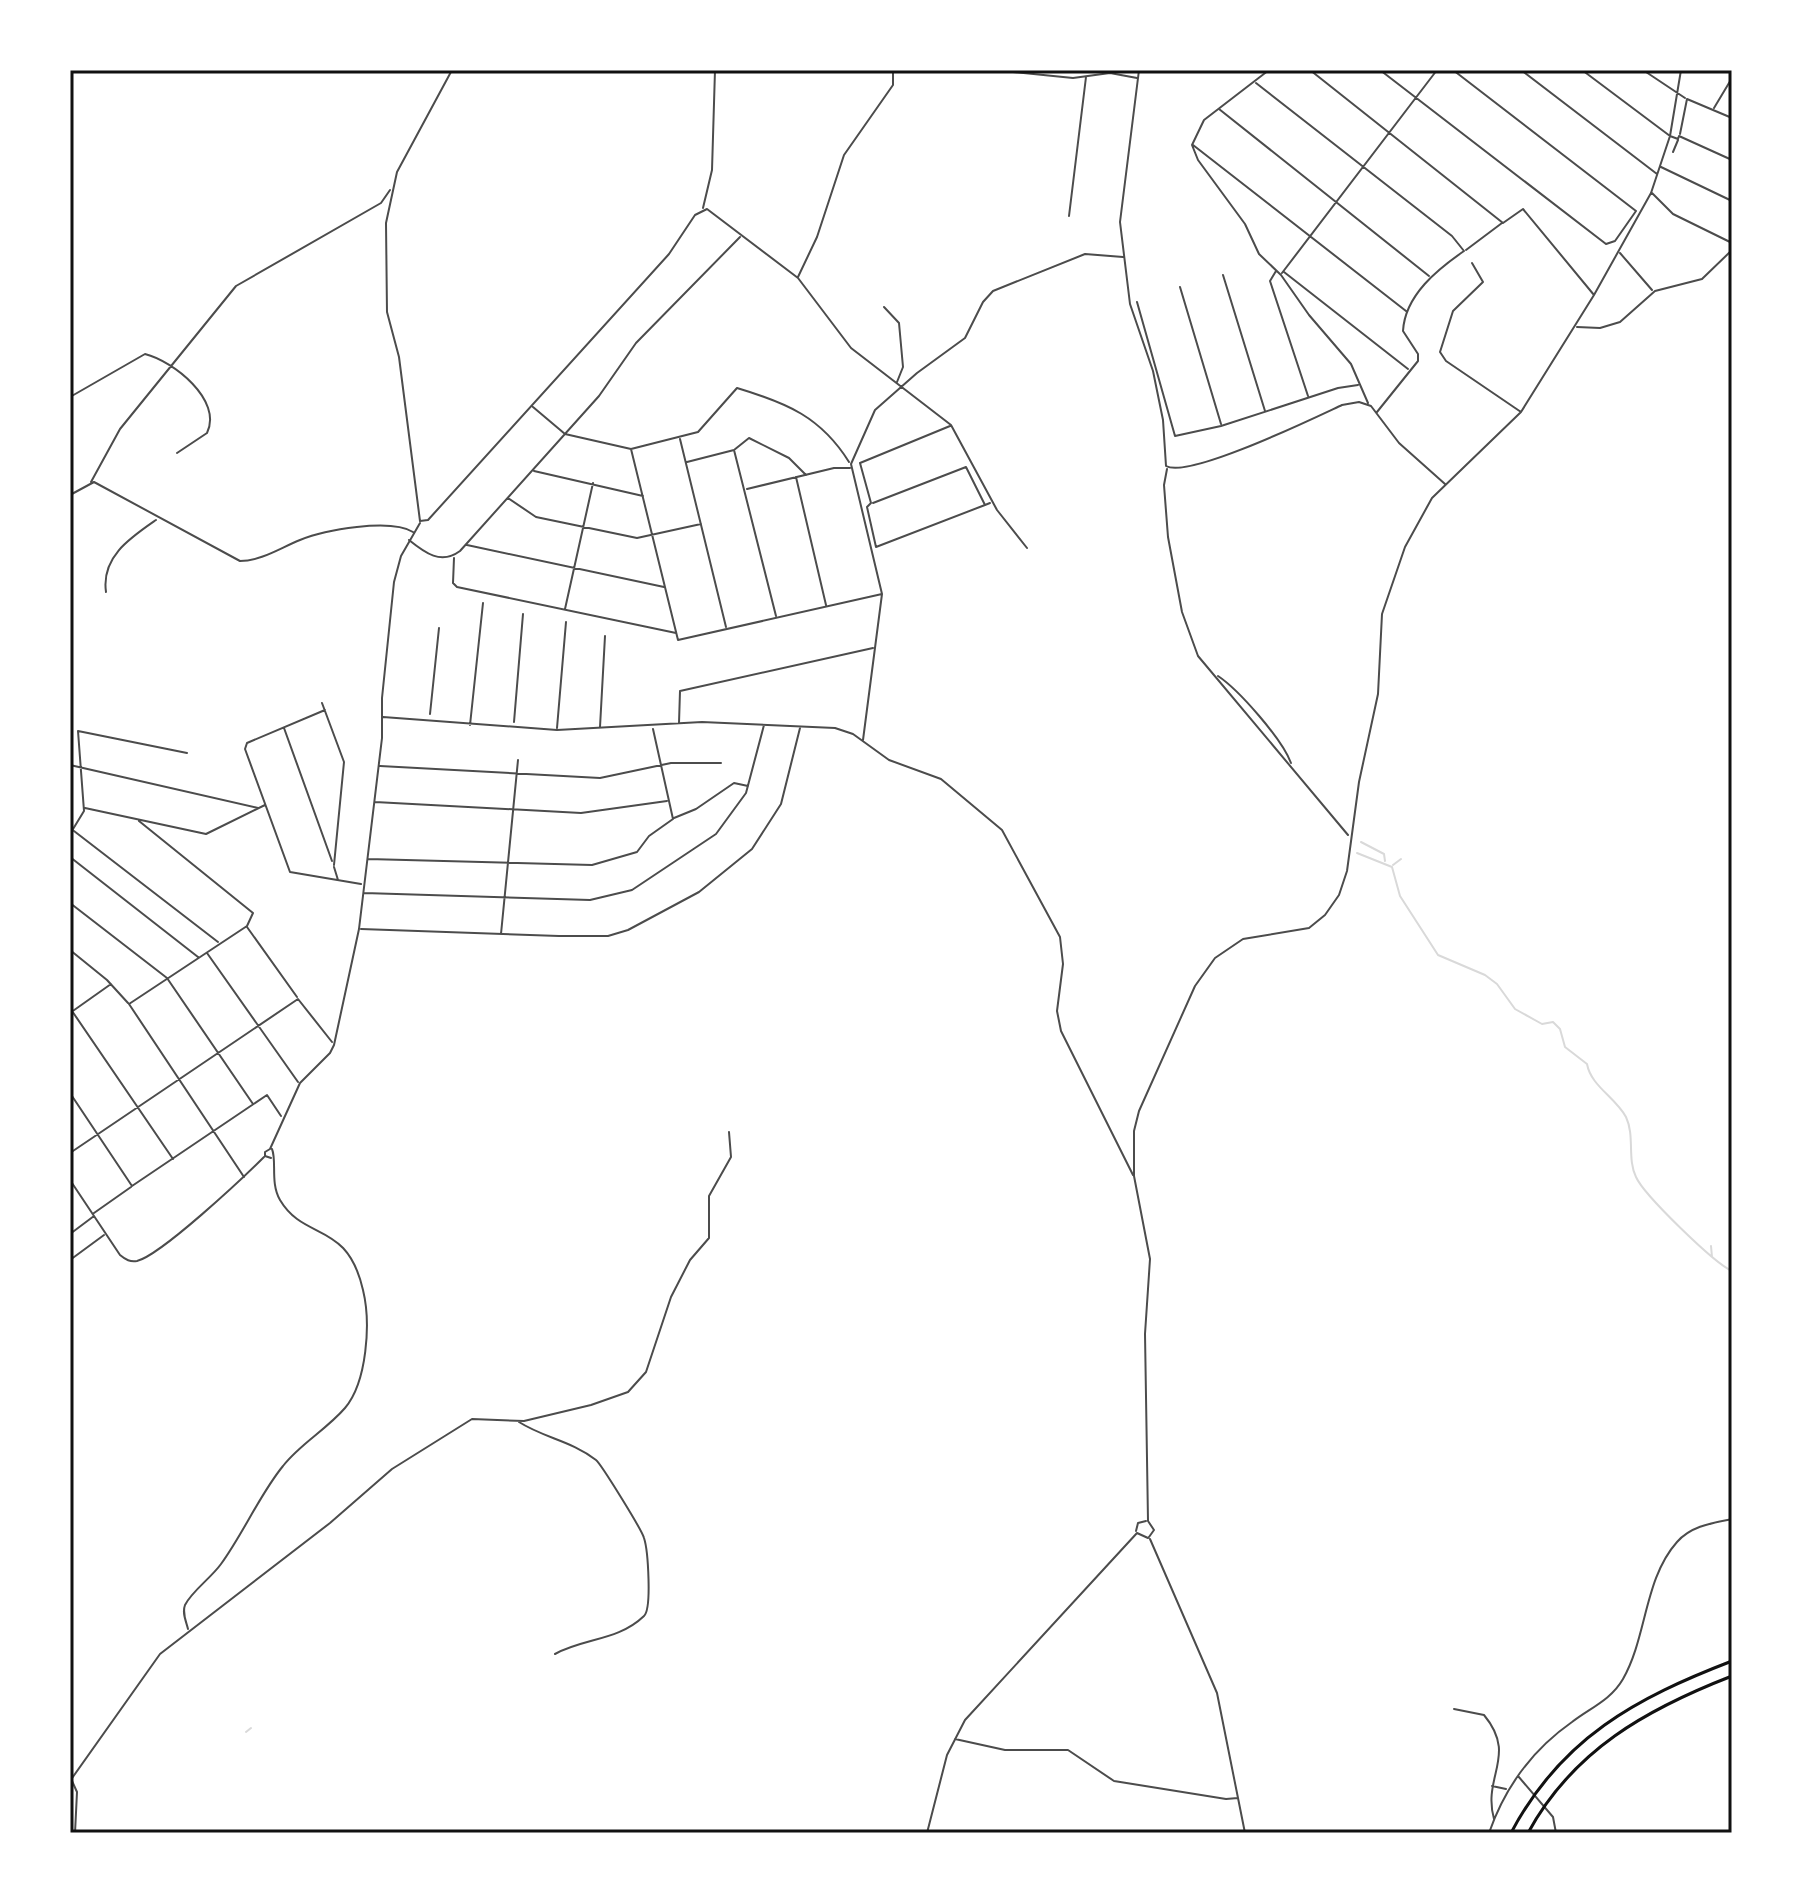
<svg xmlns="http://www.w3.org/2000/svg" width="1802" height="1903" viewBox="0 0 1802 1903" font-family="'Public Sans',sans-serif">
<rect width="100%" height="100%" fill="#fff"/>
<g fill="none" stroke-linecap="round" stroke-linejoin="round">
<path stroke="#d9d9d9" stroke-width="2" d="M1361 842 1384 854 1385 861
M1357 853 1392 867 1400 896 1438 955 1485 975 1497 984 1515 1009 1542 1024 1553 1022 1560 1029 1565 1047 1587 1064C1591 1086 1615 1097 1626 1117 1635 1136 1627 1159 1636 1177 1644 1195 1714 1263 1732 1271
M1393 865 1401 859
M1711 1246 1712 1257
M246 1732 251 1728"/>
<path stroke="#4c4c4c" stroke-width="2" d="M1139 70 1120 222 1130 304 1153 371 1163 420 1166 466C1189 479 1314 418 1342 405L1359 402 1371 406 1399 443 1445 484
M1269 70 1204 120 1192 145 1198 160 1245 224 1259 254 1281 275 1309 315 1351 364 1368 403
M1310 70 1503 223 1523 209 1594 295
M1380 70 1606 244 1615 241 1636 211
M1453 70 1636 211
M1521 70 1657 174
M1582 70 1670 136 1678 139 1679 136 1732 160
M1643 70 1685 98
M1003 71 1073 78 1110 73 1137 78
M1256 83 1452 236 1464 251C1438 269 1405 295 1403 331L1418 354V361L1377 412
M1714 108 1732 78
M1219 109 1429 276
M1680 134 1687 99 1732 118
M1193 145 1406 311
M1673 152 1678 140
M1661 167 1732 201
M1652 193 1673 214 1732 243
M703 208 712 170 715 70
M1069 216 1086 77
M1466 250 1502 223
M1620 253 1652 290
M1472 263 1483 282 1453 311 1440 352 1446 361 1521 412
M1276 271 1270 281 1308 396
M1284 272 1408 369
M1282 273 1437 70
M1223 275 1265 411
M798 277 817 237 844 155 893 85V70
M1180 287 1221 424
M1137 302 1175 436 1221 426 1338 388 1358 385
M884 307 899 323 903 367 897 382
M1577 327 1600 328 1620 322 1655 291 1702 279 1732 250
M70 397 145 354C173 361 223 400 207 433L177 453
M533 407 565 434 631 449 698 432 737 388C787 403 821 417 849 462
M950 426 860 463 871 503 867 507 876 547 985 505
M680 439 726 627
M631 449 678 640 882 594
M734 450 776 616
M687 462 734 450 749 438 789 458 806 475
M1167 469 1164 485 1168 537 1182 612 1198 656 1348 835
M534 471 643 496
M796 477 826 605
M91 482 120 429 236 286 381 203 390 190
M747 489 834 468H850
M70 495 94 482 240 561C261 561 280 548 300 540 324 530 390 518 413 532
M508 498 536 517 637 538 701 524
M873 503 966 467 985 505 990 503
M420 521 428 520 669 254 695 215 707 209 798 278 851 348 951 425 997 510 1027 548
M420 521 399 357 387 312 386 223 397 172 452 70
M409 540C425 553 441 565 460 551L599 396 636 343 740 237
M467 545 664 587
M454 558 453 583 457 587 676 633
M106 592C101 557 130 538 156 520
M565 609 593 483
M1218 676C1239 690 1282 739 1291 763
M322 703 344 762 334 865
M325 710 247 743 245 749 290 872 361 884
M430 714 439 628
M383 717 557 730 702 722 835 728 853 734 889 760 941 779 1002 830 1060 937 1063 964 1057 1011 1061 1031 1133 1175
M514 722 523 614
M679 723 680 691 873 648
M470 725 483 603
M600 727 605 636
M284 728 332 861
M557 728 566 622
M863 740 882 594 851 464 875 410 917 373 965 338 983 302 993 291 1085 254 1123 257
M70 765 258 808
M380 766 600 778 671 763H721
M375 802 581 813 667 801
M85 808 206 834 265 805
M674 818 696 809 734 783 748 786
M139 821 253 913 247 926 129 1004 244 1177
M74 831 218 942
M70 834 84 811 78 731 187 753
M70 857 198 957
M368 859 592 865 637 852 649 836 673 819 653 729
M334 867 338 880
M364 893 590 900 632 890 716 834 746 793 764 725
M70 903 167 978 253 1104
M247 927 297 997
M361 929 559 936H608L628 930 699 892 752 849 781 804 800 728
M501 934 518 760
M70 950 107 980 128 1003
M207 953 298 1082
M70 1008 173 1159
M70 1013 111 984
M70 1093 132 1186 267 1095 281 1116
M70 1153 298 999 332 1042
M271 1158 265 1156V1152L270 1149 300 1083 330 1053 334 1045 359 929 382 738V698L394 582 401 556 420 523
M70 1180 120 1255C126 1260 130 1262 137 1261 161 1255 243 1178 264 1157
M94 1213 131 1187
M70 1234 94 1216
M70 1260 104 1235
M519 1422C544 1438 572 1441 596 1460 601 1464 642 1530 644 1538 648 1550 652 1609 644 1616 618 1641 584 1638 555 1654
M1136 1531 1138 1523 1146 1521
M1137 1533 1148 1538
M1149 1537 1154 1530 1148 1521 1145 1334 1150 1259 1134 1176V1131L1139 1111 1195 986 1215 958 1243 939 1309 928 1325 915 1339 895 1347 871 1359 782 1378 694 1382 614 1405 547 1432 498 1521 412 1594 295 1651 193 1670 136 1681 70
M1150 1539 1217 1693 1245 1833
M188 1629C186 1621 182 1613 185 1605 192 1591 211 1578 221 1564 243 1534 260 1494 283 1466 300 1444 326 1430 345 1408 367 1382 371 1323 363 1290 347 1220 305 1242 280 1200 270 1183 277 1161 272 1149
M1454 1709 1484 1715C1518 1756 1482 1776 1494 1819
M955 1739 1005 1750H1068L1114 1781 1226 1799 1238 1798
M1518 1776 1553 1817 1556 1833
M70 1781 160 1654 330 1523 392 1469 472 1419 524 1421 591 1405 628 1392 646 1372 671 1297 690 1260 709 1238V1196L731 1157 729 1132
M72 1781 77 1792 75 1833
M1492 1786 1506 1789
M927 1833 947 1755 965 1720 1137 1533
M1489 1833C1505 1787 1532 1750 1572 1722 1590 1708 1611 1700 1623 1679 1647 1637 1644 1579 1677 1542 1691 1526 1712 1523 1732 1519"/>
<path stroke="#111" stroke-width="3" d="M1511 1833C1561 1738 1636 1698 1732 1661
M1528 1833C1573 1750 1647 1709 1732 1676"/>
</g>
<rect width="1802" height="1903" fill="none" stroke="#ffffff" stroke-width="144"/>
<rect x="72" y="72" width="1658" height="1759" fill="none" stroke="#111" stroke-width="3"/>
</svg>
